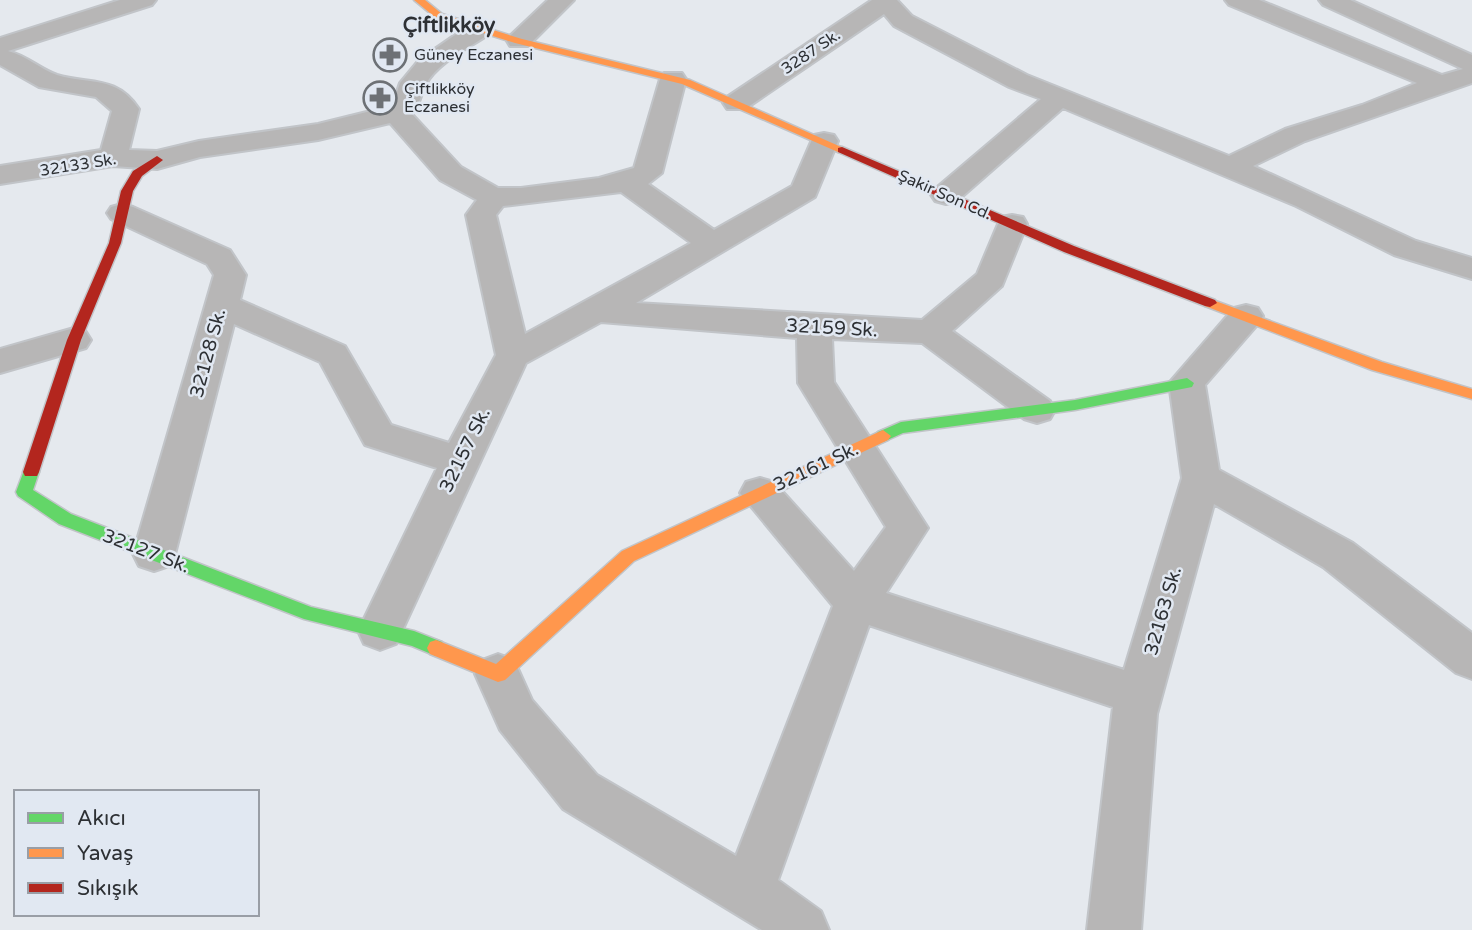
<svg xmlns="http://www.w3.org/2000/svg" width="1472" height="930" viewBox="0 0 1472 930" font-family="'Varela Round',sans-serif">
<rect width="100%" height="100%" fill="#e5e9ee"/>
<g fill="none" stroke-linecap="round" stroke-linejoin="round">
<defs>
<path id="street" d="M120 0H156L152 5 8 51C27 56 40 69 57 75 91 85 116 75 139 109L129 150 157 151 199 141 318 124 387 107 395 98 400 83 419 60 471 24H489L492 29 489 34C469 48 438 62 426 84 420 95 421 104 411 113L461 167 498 188H521L599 178 634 168 660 79 664 73H682L686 79 662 173 648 184 714 230 792 186 814 135 824 133 834 135 838 141 815 197 636 303 922 320 977 274 1001 217 1012 215 1023 217 1027 224 1002 286 952 331 1050 401 1055 410 1050 419 1037 423 1024 419 922 343 832 339 834 382 928 528 886 593 1124 670 1182 478 1169 383 1234 308 1246 305 1258 308 1263 316 1258 324 1205 385 1219 470 1353 543 1472 633V679L1456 673 1323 567 1214 504 1157 714 1141 930H1087L1113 707 869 625 778 880 821 911 829 930H762L563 809 500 730 475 674 482 660 498 654 514 660 532 700 597 775 736 856 833 606 740 493 746 482 760 478 774 482 854 571 886 527 798 383 797 338 601 322 526 363 396 644 380 650 364 644 358 631 437 468 365 445 320 362 234 324 175 554 169 566 154 571 139 566 133 554 214 275 207 264 111 219 107 213 111 207 122 204 133 207 230 250 246 275 240 300 345 346 391 425 449 443 496 355 466 215 477 200 440 180 390 123 318 140 200 157 157 169 113 166 0 184V166L101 150 112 111 96 97 39 87 0 65V38ZM621 192 691 243 525 334 496 215 503 206Z
M548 0H574L528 46H510L507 41 510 36Z
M872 0H897L912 16 1027 75 1229 156 1285 129 1362 105 1417 83 1229 5 1225 0H1259L1442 75 1463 69 1323 5 1319 0H1350L1472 55V83L1305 141 1253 166 1416 241 1472 258V279L1394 255 1296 206 1063 108 957 201 946 204 935 201 931 195 935 189 1041 99 1009 87 894 26 884 14 745 109H727L723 103 727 97Z
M74 328 86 332 91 340 86 348 0 373V349Z"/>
<path id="fast" d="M1187 378 1194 383 1192 387 1075 410 903 433 883 442 875 436 878 432 901 422 1075 400Z
M31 466 37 468 39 472 33 490 71 514 311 607 414 631 442 642 445 648 442 654 436 656 412 646 304 619 59 524 18 496 16 492 25 468Z"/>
<path id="slow" d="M414 0H425L442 14 522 39 690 80 848 150 842 153 838 152 682 84 515 43 436 18Z
M1210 299 1382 362 1472 389V399L1372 370 1205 306 1203 303Z
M883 430 891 436 888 440 634 561 505 680 498 682 430 654 427 648 430 642 436 640 496 664 622 551Z"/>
<path id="jam" d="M842 147 1074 246 1215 300 1217 303 1210 307 1205 306 1064 252 838 152V148Z
M157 156 163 160 142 176 133 191 121 243 81 340 39 472 37 476H25L23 472 67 340 109 243 121 191 133 171Z"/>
</defs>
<use href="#street" stroke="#c1c4c8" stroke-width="4"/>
<use href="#fast" stroke="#c1c4c8" stroke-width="3"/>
<use href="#slow" stroke="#c1c4c8" stroke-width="3"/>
<use href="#jam" stroke="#c1c4c8" stroke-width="3"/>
<use href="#street" fill="#b7b6b6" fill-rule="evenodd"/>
<use href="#fast" fill="#63d668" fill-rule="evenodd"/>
<use href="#slow" fill="#ff974d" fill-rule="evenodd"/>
<use href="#jam" fill="#b3261e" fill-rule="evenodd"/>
</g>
<defs>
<symbol id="pharmacy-ring" viewBox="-11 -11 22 22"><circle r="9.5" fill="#e1e8f2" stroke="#6d7175" stroke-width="1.5"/><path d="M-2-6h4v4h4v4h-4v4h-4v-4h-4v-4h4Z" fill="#6d7175"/></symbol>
</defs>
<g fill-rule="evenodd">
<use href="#pharmacy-ring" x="371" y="36" width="38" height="38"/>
<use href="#pharmacy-ring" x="361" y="79" width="38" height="38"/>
</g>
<g text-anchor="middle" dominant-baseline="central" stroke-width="5" stroke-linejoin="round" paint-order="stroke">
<g font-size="16" fill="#2d3034" stroke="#e1e8f2">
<text transform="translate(811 52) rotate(-34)">3287 Sk.</text>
<text transform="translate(78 165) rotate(-9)">32133 Sk.</text>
<text transform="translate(945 195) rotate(24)">Şakir Son Cd.</text>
</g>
<g font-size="16" fill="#2d3034" stroke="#e1e8f2" text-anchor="start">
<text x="414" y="55">Güney Eczanesi</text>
<text x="404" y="89">Çiftlikköy<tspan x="404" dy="18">Eczanesi</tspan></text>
</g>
<g font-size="19" fill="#2d3034" stroke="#e1e8f2">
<text transform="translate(832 328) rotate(3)">32159 Sk.</text>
<text transform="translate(208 353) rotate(-75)">32128 Sk.</text>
<text transform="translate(465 450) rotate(-64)">32157 Sk.</text>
<text transform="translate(816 467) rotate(-25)">32161 Sk.</text>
<text transform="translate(146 551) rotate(21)">32127 Sk.</text>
<text transform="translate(1163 611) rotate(-74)">32163 Sk.</text>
</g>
<g font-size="21" font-weight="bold" fill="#2d3034" stroke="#e1e8f2">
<text x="449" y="25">Çiftlikköy</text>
</g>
</g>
<rect x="14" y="790" width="245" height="126" fill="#e1e8f2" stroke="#999ea6" stroke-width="2"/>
<rect x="28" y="813" width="35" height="10" fill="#63d668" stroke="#999ea6" stroke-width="2"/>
<text x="77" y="825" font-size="21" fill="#2d3034">Akıcı</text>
<rect x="28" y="848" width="35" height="10" fill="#ff974d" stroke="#999ea6" stroke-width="2"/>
<text x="77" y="860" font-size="21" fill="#2d3034">Yavaş</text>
<rect x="28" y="883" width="35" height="10" fill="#b3261e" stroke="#999ea6" stroke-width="2"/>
<text x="77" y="895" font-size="21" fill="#2d3034">Sıkışık</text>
</svg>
